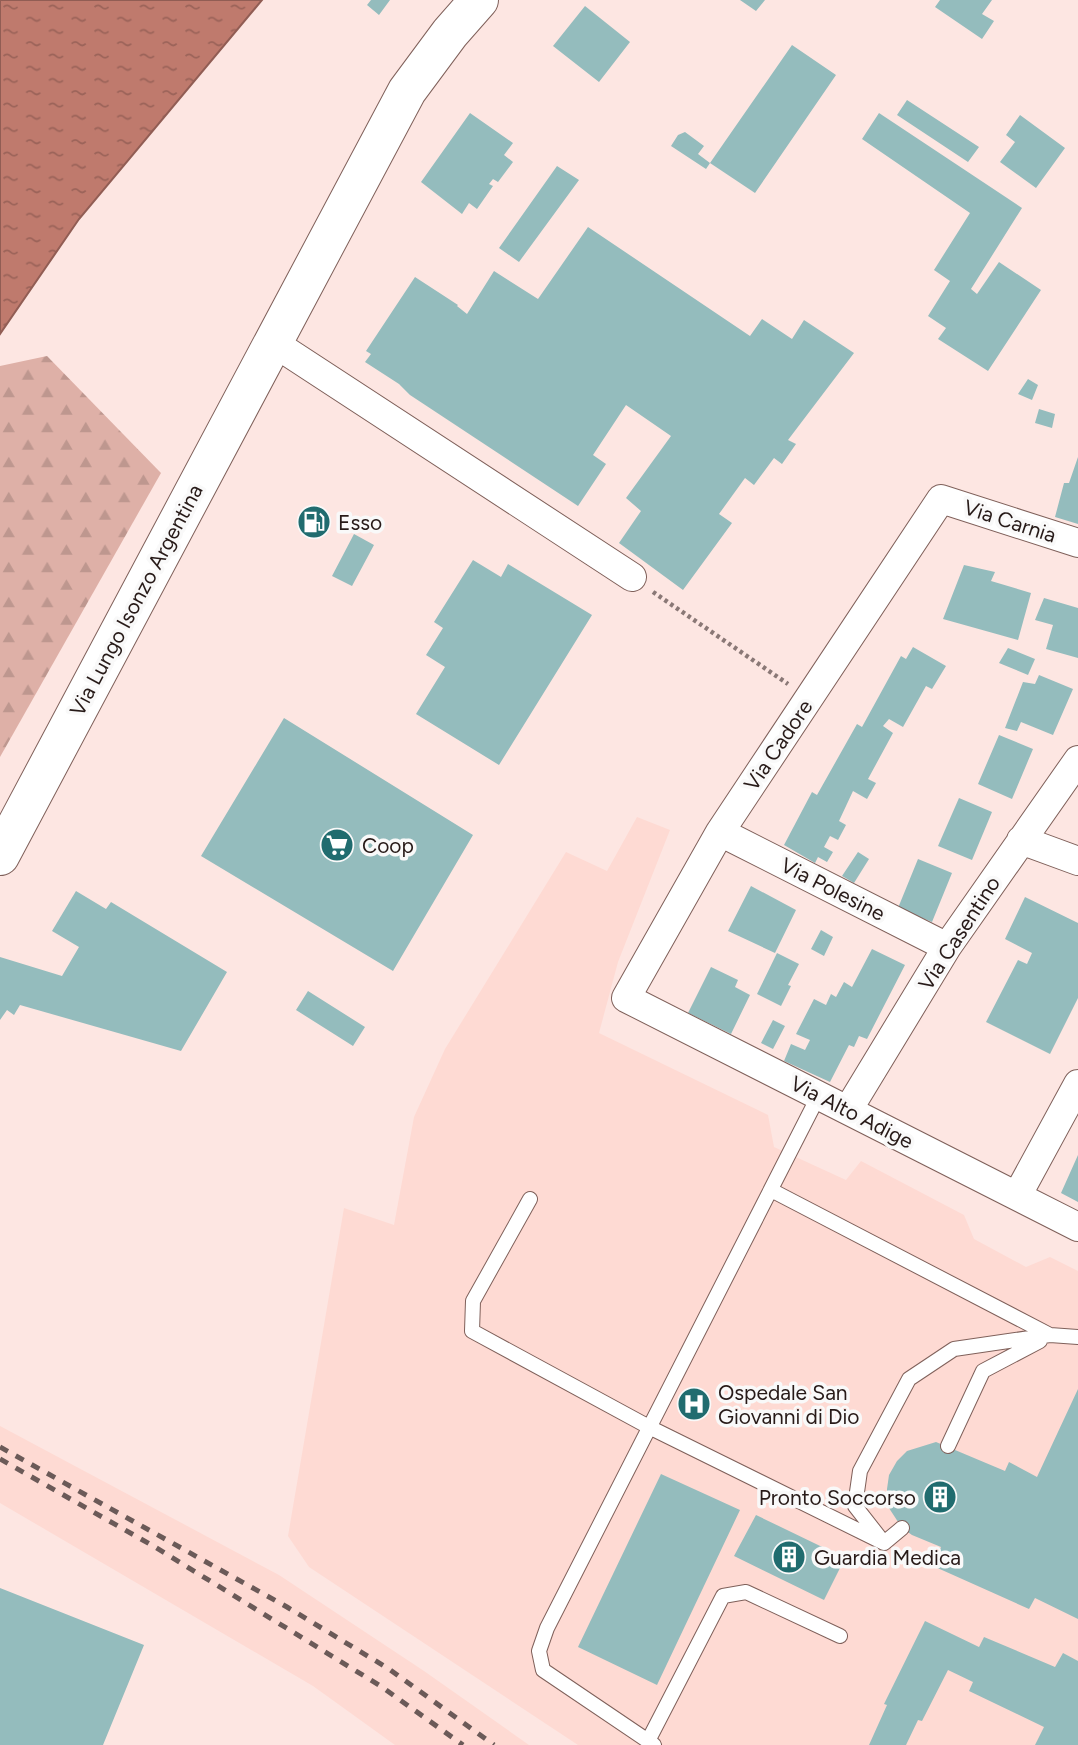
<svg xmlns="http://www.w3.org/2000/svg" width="1078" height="1745" viewBox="0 0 1078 1745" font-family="Figtree,sans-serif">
<defs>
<pattern id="forest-firs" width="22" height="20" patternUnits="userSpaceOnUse" patternTransform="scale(1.75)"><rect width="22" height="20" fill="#deb0a7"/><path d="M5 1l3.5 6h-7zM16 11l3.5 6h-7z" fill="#be978f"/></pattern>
<pattern id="water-ripples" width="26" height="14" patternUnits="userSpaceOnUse" patternTransform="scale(1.75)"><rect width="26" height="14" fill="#bf7a6d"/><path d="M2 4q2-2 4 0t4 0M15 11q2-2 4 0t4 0" fill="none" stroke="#9b6359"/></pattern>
</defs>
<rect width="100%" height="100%" fill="#fde6e2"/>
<path fill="#fedad3" d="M637 817 670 830 618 962 599 1033 768 1115 774 1147 846 1180 861 1161 964 1215 974 1239 1026 1267 1050 1257 1078 1271V1745H578L309 1567 288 1536 344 1208 394 1225 414 1117 445 1049 566 852 607 871Z
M0 1426 279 1575 424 1671 529 1745H395L313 1686 0 1503Z"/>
<path fill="url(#forest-firs)" d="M47 356 161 473 0 757V366Z"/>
<path fill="url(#water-ripples)" stroke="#915d54" stroke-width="2" d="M0 0H262L79 219 0 334Z"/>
<path fill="#94bcbd" d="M371 0H390L379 15 367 5Z
M740 0H765L756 11Z
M940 0H992L982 14 994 21 982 39 935 7Z
M585 6 630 42 599 82 553 46Z
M792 45 836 75 755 193 710 163 706 169 671 146 678 135 685 132 704 146 698 154 710 163Z
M907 100 979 147 968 162 897 115Z
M470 113 513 143 504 155 513 162 498 182 493 179 489 184 493 186 477 209 469 203 462 214 421 182Z
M879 113 1022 208 971 289 977 294 999 262 1041 290 988 371 938 339 946 328 928 316 950 281 934 270 970 213 862 139Z
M1020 115 1065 148 1036 188 1000 162 1015 142 1006 135Z
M557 166 579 180 519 262 499 248Z
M588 227 750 336 762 319 792 339 804 320 854 353 788 440 796 444 782 464 774 458 754 485 745 478 719 514 732 523 683 590 619 543 641 511 626 498 671 436 626 405 593 455 606 464 578 506 410 395 399 384 365 362 371 354 366 351 415 277 458 305 457 306 467 314 494 271 538 299Z
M1028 379 1038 385 1032 400 1018 394Z
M1039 409 1055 414 1052 428 1035 423Z
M1078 457V524L1055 517 1064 483H1069Z
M354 534 374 545 352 586 332 576Z
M473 560 501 577 508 564 592 615 499 765 416 714 445 667 426 655 443 628 434 622Z
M964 565 995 572 991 581 1031 593 1018 640 943 619Z
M1044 598 1078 608V658L1046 649 1053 625 1035 620Z
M913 647 946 666 932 689 926 686 903 727 889 719 883 726 893 733 868 779 876 783 867 799 853 791 839 821 846 825 838 840 830 836 824 847 833 852 827 862 818 857 815 863 784 845 812 792 817 795 857 724 862 727 901 656 906 659Z
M1008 648 1035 659 1028 675 999 663Z
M1039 675 1073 689 1053 735 1021 722 1017 731 1005 728 1023 682 1035 684Z
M284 718 473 835 393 971 201 856Z
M999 735 1033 749 1012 799 978 784Z
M959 798 992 812 972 860 938 846Z
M858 852 869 859 854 883 842 876Z
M918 859 952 873 932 922 898 908Z
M751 886 796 910 775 953 728 931Z
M76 891 106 909 111 902 227 972 181 1051 20 1005 14 1015 7 1010 0 1020V957L62 976 79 947 52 931Z
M1025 897 1078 923V998L1050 1054 986 1022 1018 960 1027 964 1032 953 1005 939Z
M821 930 833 937 824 956 811 949Z
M872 949 905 965 867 1039 859 1036 854 1047 849 1045 830 1082 784 1061 791 1044 805 1050 810 1040 796 1034 814 999 826 1005 831 994 836 997 844 982 852 987Z
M777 953 799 964 788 985 791 986 781 1006 757 994Z
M711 967 738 980 735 987 750 995 731 1034 688 1013Z
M308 991 365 1027 353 1046 296 1010Z
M773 1020 785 1026 773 1049 761 1043Z
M1078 1155V1202L1061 1193Z
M1078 1389V1619L1035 1598 1029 1609 933 1566 941 1547 912 1535 902 1528 887 1505V1489L889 1475 897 1461 907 1451 936 1442 1005 1471 1009 1462 1037 1477Z
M661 1474 740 1510 657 1685 578 1647Z
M756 1515 845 1558 824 1600 734 1556Z
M0 1588 144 1645 103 1745H0Z
M925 1621 979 1647 984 1637 1055 1667 1063 1653 1078 1661V1745H1035L1044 1727 969 1691 973 1682 948 1670 922 1721 918 1720 906 1745H869L887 1705 884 1704Z"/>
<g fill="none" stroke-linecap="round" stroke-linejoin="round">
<defs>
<path id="lane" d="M771 1190 1050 1335
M530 1199 473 1301 472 1331 649 1427 884 1543
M948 1446 983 1371 1040 1341
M902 1528 884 1543 855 1506 860 1471 909 1379 954 1349 1050 1335 1078 1337
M648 1741 723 1596 746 1592 840 1636
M654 1745 543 1670 539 1651 547 1628 819 1095"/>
<path id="street" d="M274 343 632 577
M1078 543 941 499 720 832 626 998 1078 1227
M720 832 947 947
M1021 840 1078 861
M848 1110 947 947 1078 760
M1017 1196 1078 1084"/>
<path id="secondary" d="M0 856 407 91 450 33 479 0"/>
</defs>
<use href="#lane" stroke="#7f605a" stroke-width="16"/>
<use href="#street" stroke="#7f605a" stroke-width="30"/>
<use href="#secondary" stroke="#7f605a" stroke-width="40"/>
<path stroke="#8a7876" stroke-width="4.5" stroke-dasharray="3.5 3.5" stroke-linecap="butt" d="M653 592 788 684"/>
<use href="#lane" stroke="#fff" stroke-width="14"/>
<use href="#street" stroke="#fff" stroke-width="28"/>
<use href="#secondary" stroke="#fff" stroke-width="38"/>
<path stroke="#6b5a58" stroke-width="5" stroke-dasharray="9 9" stroke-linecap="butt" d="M0 1447 287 1607 389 1669 494 1745
M0 1459 155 1547 382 1687 463 1745"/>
</g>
<defs>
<symbol id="fuel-disc" viewBox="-11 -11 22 22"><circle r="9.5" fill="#206c6f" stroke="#f9f9f9"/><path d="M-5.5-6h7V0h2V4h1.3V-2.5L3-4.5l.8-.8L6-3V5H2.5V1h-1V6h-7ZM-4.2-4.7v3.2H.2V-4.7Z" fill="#fff"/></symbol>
<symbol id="supermarket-disc" viewBox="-11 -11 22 22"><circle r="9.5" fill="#206c6f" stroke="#f9f9f9"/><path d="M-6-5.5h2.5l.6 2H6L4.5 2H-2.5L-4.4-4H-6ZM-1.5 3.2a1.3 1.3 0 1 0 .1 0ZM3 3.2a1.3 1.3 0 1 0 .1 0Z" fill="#fff"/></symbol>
<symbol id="hospital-disc" viewBox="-11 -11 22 22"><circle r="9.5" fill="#206c6f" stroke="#f9f9f9"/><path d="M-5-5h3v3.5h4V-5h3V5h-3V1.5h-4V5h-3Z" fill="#fff"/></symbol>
<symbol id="building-disc" viewBox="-11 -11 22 22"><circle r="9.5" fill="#206c6f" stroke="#f9f9f9"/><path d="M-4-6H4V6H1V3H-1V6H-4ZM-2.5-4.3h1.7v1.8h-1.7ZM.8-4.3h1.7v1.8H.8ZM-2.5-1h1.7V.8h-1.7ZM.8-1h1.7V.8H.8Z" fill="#fff"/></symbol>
</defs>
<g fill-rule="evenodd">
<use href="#fuel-disc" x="295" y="503" width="38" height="38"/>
<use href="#supermarket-disc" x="318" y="826" width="38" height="38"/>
<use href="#hospital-disc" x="675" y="1385" width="38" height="38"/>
<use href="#building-disc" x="921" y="1478" width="38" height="38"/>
<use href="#building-disc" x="770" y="1538" width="38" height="38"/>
</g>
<g text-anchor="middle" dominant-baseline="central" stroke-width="7" stroke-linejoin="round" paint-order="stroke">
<g font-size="21" fill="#271a18" stroke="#f9f9f9">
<text transform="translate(1010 521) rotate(18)">Via Carnia</text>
<text transform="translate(136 600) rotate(-62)">Via Lungo Isonzo Argentina</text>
<text transform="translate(778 745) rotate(-56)">Via Cadore</text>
<text transform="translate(833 889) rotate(27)">Via Polesine</text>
<text transform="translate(959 933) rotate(-57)">Via Casentino</text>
<text transform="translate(852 1112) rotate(27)">Via Alto Adige</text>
</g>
<g font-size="21" fill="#271a18" stroke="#f9f9f9" text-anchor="start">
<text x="338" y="522">Esso</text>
<text x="362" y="845">Coop</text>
<text x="718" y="1392">Ospedale San<tspan x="718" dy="24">Giovanni di Dio</tspan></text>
<text x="916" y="1497" text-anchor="end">Pronto Soccorso</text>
<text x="814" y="1557">Guardia Medica</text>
</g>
</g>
</svg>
